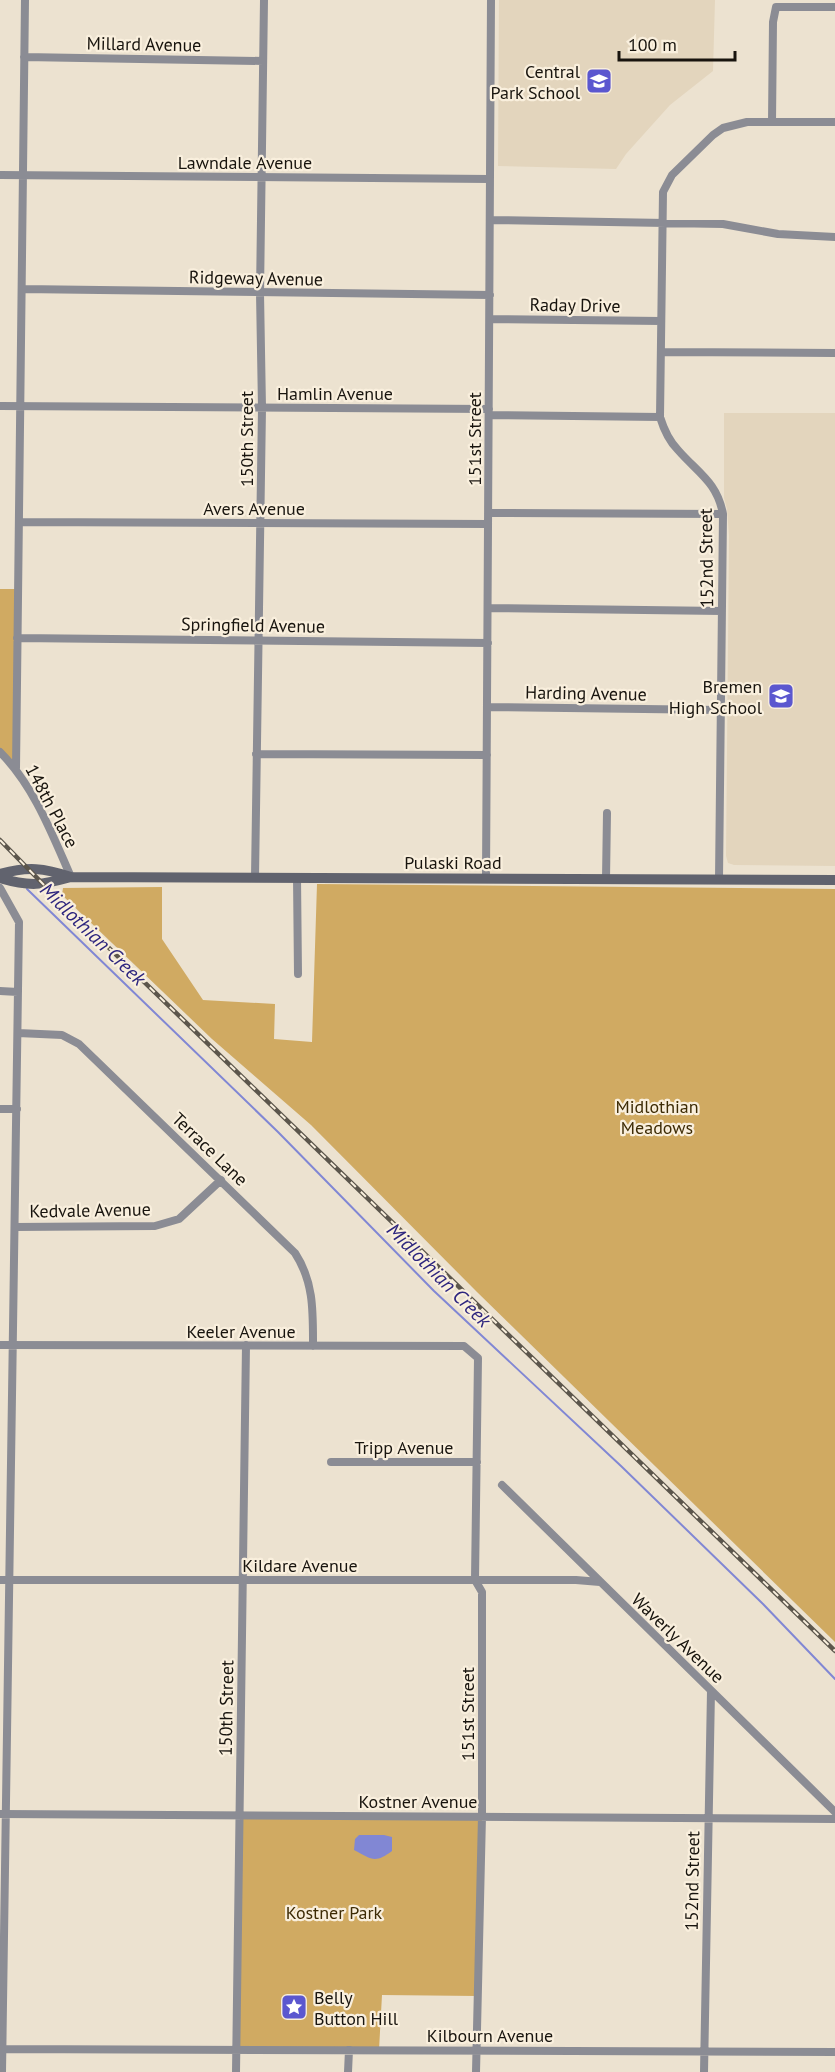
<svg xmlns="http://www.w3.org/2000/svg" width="835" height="2072" viewBox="0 0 835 2072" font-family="'PT Sans',sans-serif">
<rect width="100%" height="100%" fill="#ece2d0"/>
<path fill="#e3d5bd" d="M499 0H715L713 71 670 105 626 154 616 169 498 166Z
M724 413H835V866L734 865 728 863 726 856 729 536 727 509 724 498Z"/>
<path fill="#d0aa62" d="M0 589H18L16 768 0 752Z
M317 884 835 889V1642L477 1292 311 1125 212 1039 62 895 63 888 162 887V939L203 1000 275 1004 274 1039 312 1042Z
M240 1815 482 1816 478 1996 382 1995 379 2050H236Z"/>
<path fill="#8187d4" d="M359 1835H384L392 1837V1851C375 1864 371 1859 354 1850L355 1839Z"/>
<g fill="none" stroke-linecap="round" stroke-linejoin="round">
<path stroke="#8187d4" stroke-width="2" d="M27 889 278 1132 434 1291 621 1466 763 1604 835 1679"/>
<path stroke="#8b8c94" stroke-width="8" d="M24 57 263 61
M772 122 773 22 776 7H835
M0 175 490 179
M490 220 723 224 778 234 835 237
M22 289 490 295
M490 319 661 321
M661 352 835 353
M0 406 489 409
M489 415 660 417
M488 513 723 514
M19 522 488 524
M488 608 722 611
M17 638 488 643
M487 707 721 710
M0 752C34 786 52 834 71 877
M256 754 487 755
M16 768 25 0
M255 877 262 408 260 293 264 0
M297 877 298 974
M486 878 491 0
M606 879 607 813
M719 879 723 514C717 482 698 473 678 450 669 441 664 430 660 417L663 192 672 175 713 135 723 128 747 122H835
M0 888 19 922 2 2072
M0 991 18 992
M18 1033 62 1035 79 1044 295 1253C314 1282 313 1312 313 1346
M0 1109H17
M15 1227 155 1226 179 1219 221 1180
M0 1345 464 1346 478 1358 475 1580 482 1592V1816L476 2072
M331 1462H477
M502 1485 835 1812
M0 1580H576L600 1582
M1 1814 835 1819
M0 2049 835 2052
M236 2072 246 1345
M348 2072 349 2050
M704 2072 711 1691"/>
<path stroke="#61636e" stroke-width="10" d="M0 874C28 866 44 868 71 877L835 880
M0 878C30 887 42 885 71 877"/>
<defs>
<path id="rail" d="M0 840 44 885 835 1651"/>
</defs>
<use href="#rail" stroke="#5c564c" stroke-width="4.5"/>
<use href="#rail" stroke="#f9efdd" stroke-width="2" stroke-dasharray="7" stroke-linecap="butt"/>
</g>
<defs>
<symbol id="school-square" viewBox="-11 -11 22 22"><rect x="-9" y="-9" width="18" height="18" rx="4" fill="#5b57cf" stroke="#f9efdd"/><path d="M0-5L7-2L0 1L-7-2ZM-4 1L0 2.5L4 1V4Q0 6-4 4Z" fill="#fff"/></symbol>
<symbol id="sight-square" viewBox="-11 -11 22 22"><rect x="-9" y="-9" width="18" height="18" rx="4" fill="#5b57cf" stroke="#f9efdd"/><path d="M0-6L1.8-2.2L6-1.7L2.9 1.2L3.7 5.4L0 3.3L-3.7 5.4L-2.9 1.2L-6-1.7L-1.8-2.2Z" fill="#fff"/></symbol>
</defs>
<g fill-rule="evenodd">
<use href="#school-square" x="584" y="66" width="30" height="30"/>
<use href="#school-square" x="766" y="681" width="30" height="30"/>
<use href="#sight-square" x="279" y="1992" width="30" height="30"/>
</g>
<g text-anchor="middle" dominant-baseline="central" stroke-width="4.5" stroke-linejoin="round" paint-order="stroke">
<g font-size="18" fill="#18140e" stroke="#f9efdd">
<text transform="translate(144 44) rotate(1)">Millard Avenue</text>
<text x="245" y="162">Lawndale Avenue</text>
<text transform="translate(256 278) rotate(1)">Ridgeway Avenue</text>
<text transform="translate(575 305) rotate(1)">Raday Drive</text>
<text x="335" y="393">Hamlin Avenue</text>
<text transform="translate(246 439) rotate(-90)">150th Street</text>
<text transform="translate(474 439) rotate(-90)">151st Street</text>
<text x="254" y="508">Avers Avenue</text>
<text transform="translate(706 558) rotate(-91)">152nd Street</text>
<text transform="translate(253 625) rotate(1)">Springfield Avenue</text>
<text transform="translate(586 693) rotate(1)">Harding Avenue</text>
<text transform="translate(52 806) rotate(62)">148th Place</text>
<text x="453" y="862">Pulaski Road</text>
<text transform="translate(210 1149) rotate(44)">Terrace Lane</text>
<text transform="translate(90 1210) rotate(-1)">Kedvale Avenue</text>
<text x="241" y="1331">Keeler Avenue</text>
<text x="404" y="1447">Tripp Avenue</text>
<text x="300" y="1565">Kildare Avenue</text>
<text transform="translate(678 1638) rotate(44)">Waverly Avenue</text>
<text transform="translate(226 1708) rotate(-89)">150th Street</text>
<text transform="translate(467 1714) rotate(-90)">151st Street</text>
<text x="418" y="1801">Kostner Avenue</text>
<text transform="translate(692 1881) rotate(-89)">152nd Street</text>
<text x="490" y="2035">Kilbourn Avenue</text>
</g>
<g font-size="18" fill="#18140e" stroke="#f9efdd" text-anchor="end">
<text x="580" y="71">Central<tspan x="580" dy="21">Park School</tspan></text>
<text x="762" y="686">Bremen<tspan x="762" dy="21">High School</tspan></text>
<text x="314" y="1997" text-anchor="start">Belly<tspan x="314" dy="21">Button Hill</tspan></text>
</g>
<g font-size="18" fill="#3d2b05" stroke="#f9efdd">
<text x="657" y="1106">Midlothian<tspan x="657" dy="21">Meadows</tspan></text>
<text x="334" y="1912">Kostner Park</text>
</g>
<g font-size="20" font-style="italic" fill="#2d257e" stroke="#f9efdd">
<text transform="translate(93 934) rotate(44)">Midlothian Creek</text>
<text transform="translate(439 1275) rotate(45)">Midlothian Creek</text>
</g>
</g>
<path d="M619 51v9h116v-9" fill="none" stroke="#18140e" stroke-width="3"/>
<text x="628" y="51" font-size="18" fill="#18140e" stroke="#f9efdd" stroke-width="4.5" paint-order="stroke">100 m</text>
</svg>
